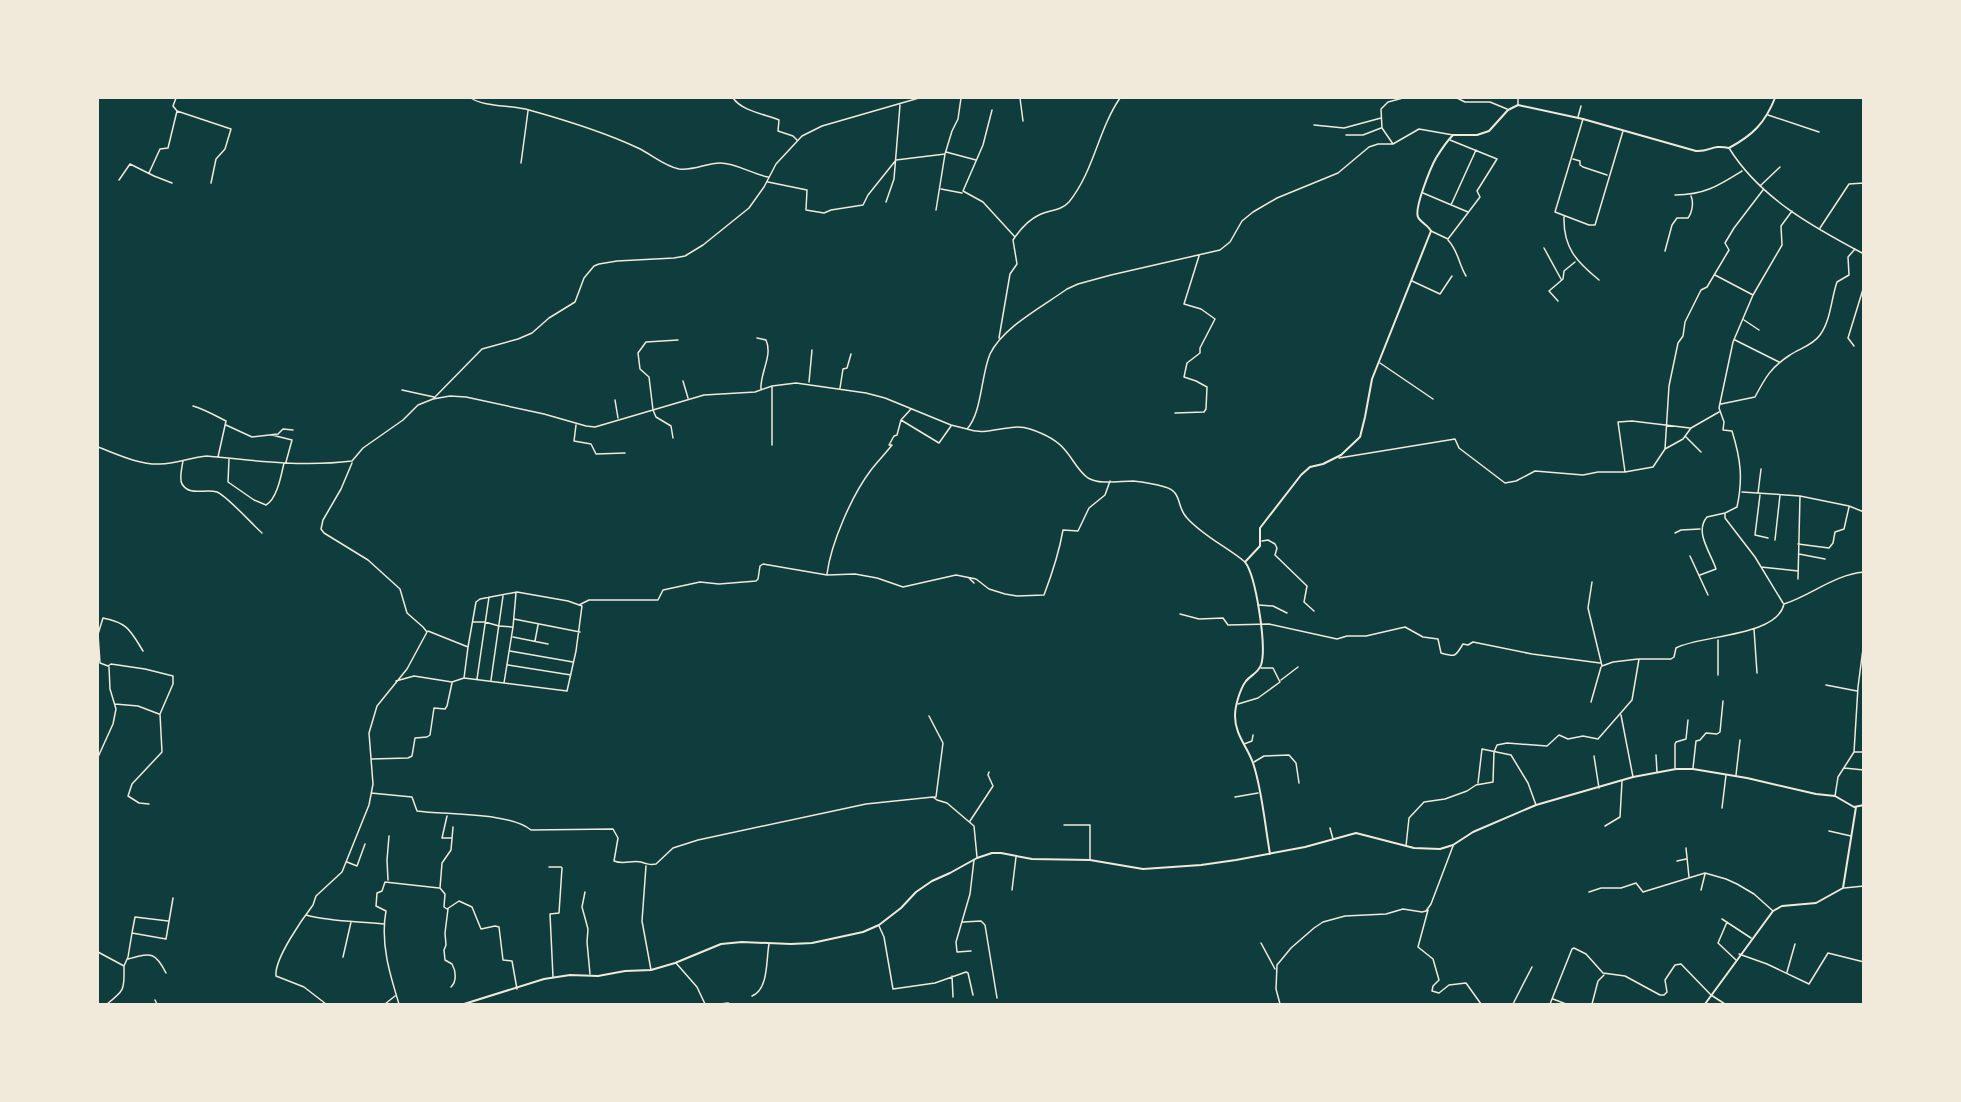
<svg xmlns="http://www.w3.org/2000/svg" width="1961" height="1102" viewBox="0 0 1961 1102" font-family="Mulish,sans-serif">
<rect width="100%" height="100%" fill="#0f3d3e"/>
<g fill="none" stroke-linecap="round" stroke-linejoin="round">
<path stroke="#f1e9da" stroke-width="1.5" d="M176 98 173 106 177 111 231 129 225 149 216 159 211 183
M471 98C484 107 512 105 529 110 565 120 604 132 638 148 651 154 664 166 679 169 693 171 707 163 720 163 736 163 752 174 768 177
M733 98C742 111 764 114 779 120L778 131 793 136 797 140
M1020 98 1023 121
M1457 98 1465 102H1490L1507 109
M1518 98V105
M992 110 983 145 963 191 983 202 1015 237
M1768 115 1819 132
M1578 117 1581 106
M1583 119 1555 212 1589 225H1595L1623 131
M1314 125 1344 128 1381 118
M1346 135H1363L1381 128
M1393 144 1382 128 1381 109 1388 102 1403 98
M1729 148C1760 198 1813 227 1864 254
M946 152 976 160
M1573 159 1580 161V165L1583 167 1607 175
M521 163 528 111
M149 173 160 149 168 148 177 111
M119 180 130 164 154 176 172 183
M768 182 807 190 806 210 824 213 831 210 863 205 868 195 896 160 945 154
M1760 186 1780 167
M941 189 962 193
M1423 193 1468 212
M1675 195C1704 195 1718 186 1742 171
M886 202 894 179 900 105
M1451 205 1476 150
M936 210 945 154 952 131 958 119 961 98
M1564 217C1563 248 1577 262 1599 280
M1820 228 1849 184 1864 183
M1431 231 1448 239 1480 197 1477 191 1497 159 1450 140
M1448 240C1459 252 1458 263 1466 276
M1544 248 1561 279
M1665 251 1672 225 1677 218H1688C1692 213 1694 202 1691 196
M1715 275 1753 295
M1412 281 1440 294 1452 276
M1558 301 1549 291 1563 279 1564 271 1575 262
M1744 320 1759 330
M757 338 766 340C773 356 760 372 761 389
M999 338 1010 274 1017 264 1013 240C1019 231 1028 220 1039 215 1049 210 1061 211 1069 202 1094 171 1098 130 1120 98
M1735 340 1779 362
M1854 346 1848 338 1864 286
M1380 363 1433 399
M683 381 688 398
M809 382 812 350
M840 388 843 369 847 368 851 354
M402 390 434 397
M434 398 482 349 518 339 532 333 549 318 575 302 584 278 594 266 599 264 617 261 674 258 685 256 703 245 749 208 764 187 776 164 802 136 822 126 919 98
M615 400 618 418
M1721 404 1755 397C1765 378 1771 367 1790 355 1800 348 1812 346 1820 335 1831 320 1831 299 1837 282L1849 275 1848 257 1855 249
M193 406C206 410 214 415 226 421L218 457
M1175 413 1204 412 1206 409 1207 387 1196 381 1184 377 1187 363 1200 353V348L1215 319 1201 309 1184 304 1199 256
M901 420 939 443 951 426
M226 425 252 437 278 434 283 429 293 430
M576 425 574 441 591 444 596 454 625 453
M967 429C988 437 1009 422 1030 429 1042 433 1057 440 1065 450 1073 459 1078 471 1088 478 1100 485 1119 481 1133 481 1143 482 1155 484 1165 487 1183 492 1176 507 1187 518 1203 536 1227 547 1245 562
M272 435 292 440 286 462
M1686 437 1701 452
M673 438 671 426 656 417 653 410 649 377 640 369 638 353 646 342 678 340
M772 445V387
M98 447C117 454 139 465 160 464 176 464 191 457 207 456 255 461 304 467 352 461L363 448 403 420 418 405 433 399 450 396 466 397 544 414 586 426 595 427 704 395 755 392 772 386 796 383 866 393 885 398 951 425 967 429C982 413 981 375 990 354 1003 327 1042 307 1067 289L1078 284 1111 275 1220 250 1230 242 1242 221 1253 212 1277 198 1338 173 1369 147 1378 144H1393L1419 129 1453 135
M1665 449 1669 386 1678 343 1683 336 1685 322 1701 290 1707 287 1729 250 1725 243 1734 228 1763 190
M1339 458 1455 439 1459 448 1505 483 1516 481 1535 471 1583 475 1598 472H1625L1653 467 1665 449 1683 439 1691 428 1719 412
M229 459 228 482 254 500 266 505C277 499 281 476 284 463
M183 461C182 467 179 479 182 484 190 497 205 488 217 492 227 496 252 524 262 533
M1625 472 1618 422 1632 421 1690 428
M1742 492 1800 496
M1758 493 1761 469
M1760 495 1755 535 1768 538
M1725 513V518L1755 557 1783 603
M1675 533 1681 530 1700 529
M1775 540 1780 495
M1262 541 1268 540 1275 544 1277 548 1275 555 1307 586 1304 602 1314 611
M1798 544 1829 548 1833 543 1835 532 1844 529 1849 507
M1799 554 1825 559
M1690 556 1708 595
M1761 567 1798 571
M827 574C831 543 852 495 871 470 878 461 885 454 892 445H889L894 436 897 435 901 420 911 409
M1700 575 1716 569C1711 553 1694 532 1707 517L1725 513 1737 507C1743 479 1741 460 1732 431L1723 430 1724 422 1719 408 1733 342 1753 295 1782 245 1781 226 1792 211
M969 578 974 583
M1798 579 1800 496 1849 506 1864 512
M1592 582 1588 608 1602 666 1613 662 1638 659
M1784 604C1812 595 1833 575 1864 572
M579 605 589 600H658L663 590 700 582 719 584 756 581 758 579 760 566 763 564 827 575 855 574 877 578 903 587 956 575 976 579 989 589 1005 594 1017 596 1044 595C1052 574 1059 553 1063 530L1078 531 1089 508 1105 495 1110 481
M1258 605 1273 606 1287 613
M1180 614 1199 619 1223 618 1228 625 1269 624 1337 639 1347 636H1366L1405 627 1423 637 1438 639 1441 653C1456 657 1455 657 1463 644L1468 645 1473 642 1532 654 1600 663
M514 619 580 632
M473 622H485L499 626 512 627
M1754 629 1757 673
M513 637 548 644
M1718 640V675
M535 641 538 625
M143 651C130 630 128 623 103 618L98 634 100 663 108 666 111 664 145 669 173 676V684L160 714 162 752 132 784 128 796 139 803 149 804
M510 651 573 662
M508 665 571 675
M464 678 567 691 576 651 582 606 568 601 517 592 480 599 476 602 468 647
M477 679 489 597
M491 680 503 596
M1281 680 1298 667
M396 681 414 676 452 682 464 678 468 647 428 631
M504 683 513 627 516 593
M1826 685 1857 691
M1591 702 1601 667
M115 704 138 706 159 714
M1238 704 1258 698 1280 682 1273 668H1261
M1621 715 1633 777
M929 716 943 743 936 797H934
M1244 744 1252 741 1253 735
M1855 752H1864
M1656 755 1657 772
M1594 756 1599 788
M98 757 113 724 116 709 110 689 109 667
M371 759 408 758 412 756 415 738 427 737 430 735 434 708 445 709 447 706 452 683
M1254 762 1264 756 1289 755 1296 763 1299 783
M1675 768V744L1676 742 1686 739 1688 720
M1693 768 1696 741 1700 740 1706 733 1717 734 1720 732 1723 701
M1844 768 1864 770
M1736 775 1740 740
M1478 783 1482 749 1511 755 1528 783 1536 805
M371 793 412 797 417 811C445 815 510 812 531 830L613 829 618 838 614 861C624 865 631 860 641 862 647 864 650 865 656 864L673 848 698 840 866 804 933 797 937 800 947 803 974 826 977 857
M1835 796 1838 777 1854 752 1858 687 1864 641
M1235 797 1258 793
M1722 808 1726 775
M447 816 442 838H451
M970 821 993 786 988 775 989 772
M1064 825H1090V860
M1605 826 1620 817 1622 781
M453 827 451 850 442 863 440 888 445 894 444 907 447 909 459 901 472 907 481 929 495 926 499 927 503 960 512 961 517 989
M1330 828 1333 839
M1829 831 1851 836
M1406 846 1409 818 1424 802 1445 799 1467 791 1476 785 1493 782 1494 752 1497 745 1507 743 1547 746 1559 735 1568 739 1583 736 1598 739 1632 700 1639 659H1671L1674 657 1676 648C1699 635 1777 637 1784 604
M1686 848 1689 877
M1677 861 1686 859
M347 862 357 866 365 844
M646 866 642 921 651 970
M549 867H561L562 868 559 913 550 914 553 977
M388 880 387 860 389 836
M1844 888 1864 886
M1012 890 1016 857
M1701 890 1705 874
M585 892 582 907 588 929 587 942 590 974
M1589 892 1601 888H1621L1636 883 1643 892 1705 873 1726 879 1737 884 1754 894 1773 911
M448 909 445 933 446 945 444 950 445 960 452 964C456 971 457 981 451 987
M1428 910 1418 947 1433 959 1439 980 1433 986 1432 991 1439 993 1449 985 1466 983 1481 1004
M306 915C332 922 357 921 384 924
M1722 919 1751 938
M963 922 981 921 985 925 997 998
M1727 922 1718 943 1736 960
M879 926 884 937 893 989 935 983 966 972 968 973 973 995
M132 933 135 917 168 921
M1261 943 1275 969
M971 951 957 952 956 942 970 894 974 860
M98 952 124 966C124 989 126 989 107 1004
M1739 954 1767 964 1809 984 1828 953 1864 962
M343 957 351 922
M128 959C151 953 155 951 166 973
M676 963 697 987 705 1004
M124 966 128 957 132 933 166 939 173 898
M1787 972 1795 944
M952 976 953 997
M752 996C769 989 766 959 769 944
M1553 999 1566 1004
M155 1000 157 1004
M326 1004 304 987 276 976C274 959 303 918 313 905L316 896 342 872 369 805 373 784 369 733 377 706 407 669 427 632 423 627 407 613 400 589 368 560 324 533 321 529 323 520 341 489 352 463
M385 1004 395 996
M399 1004C390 975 380 943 386 911L376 906 377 893 382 891 385 882 439 888
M720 1004 728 1003 730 1004
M1280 1004 1276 989 1277 965 1291 948 1314 928 1323 922 1345 916 1386 914 1403 909 1422 912 1426 911 1431 904 1453 846
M1513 1004 1532 967
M1550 1004 1572 949 1574 948 1586 954 1603 973 1625 976 1660 995H1664L1667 992 1665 980 1675 965 1681 964 1711 995 1725 1004
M1592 1004 1598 981 1604 975"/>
<path stroke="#f1e9da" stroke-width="2" d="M1270 854C1265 826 1262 789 1253 763 1247 746 1235 735 1235 716 1235 706 1240 689 1246 681 1251 675 1258 673 1261 665 1267 647 1256 576 1245 562L1260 546V528L1301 475 1310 467 1323 464 1341 455 1360 437 1365 417 1372 379 1431 231C1428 225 1421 223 1418 217 1414 208 1431 167 1436 158 1441 150 1447 141 1453 135H1477L1489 131 1508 110 1518 105 1583 119 1696 151C1711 152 1711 144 1729 148 1753 135 1765 123 1775 98
M464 1004 544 979 570 975 598 976 625 971 651 970 675 963 721 944 742 942 791 944 812 943 863 932 879 925 901 908 916 892 932 881 950 873 977 858 992 853H1001L1032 859 1090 860 1143 869 1201 865 1236 860 1305 847 1356 833 1414 848 1440 849 1453 845 1473 832 1536 805 1633 777 1676 769H1693L1747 778 1816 794 1835 796 1854 807 1864 805
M1705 1004 1773 911 1782 906 1816 903 1843 888 1856 807"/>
</g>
<rect width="1961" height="1102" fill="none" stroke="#f1e9da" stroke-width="198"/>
</svg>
